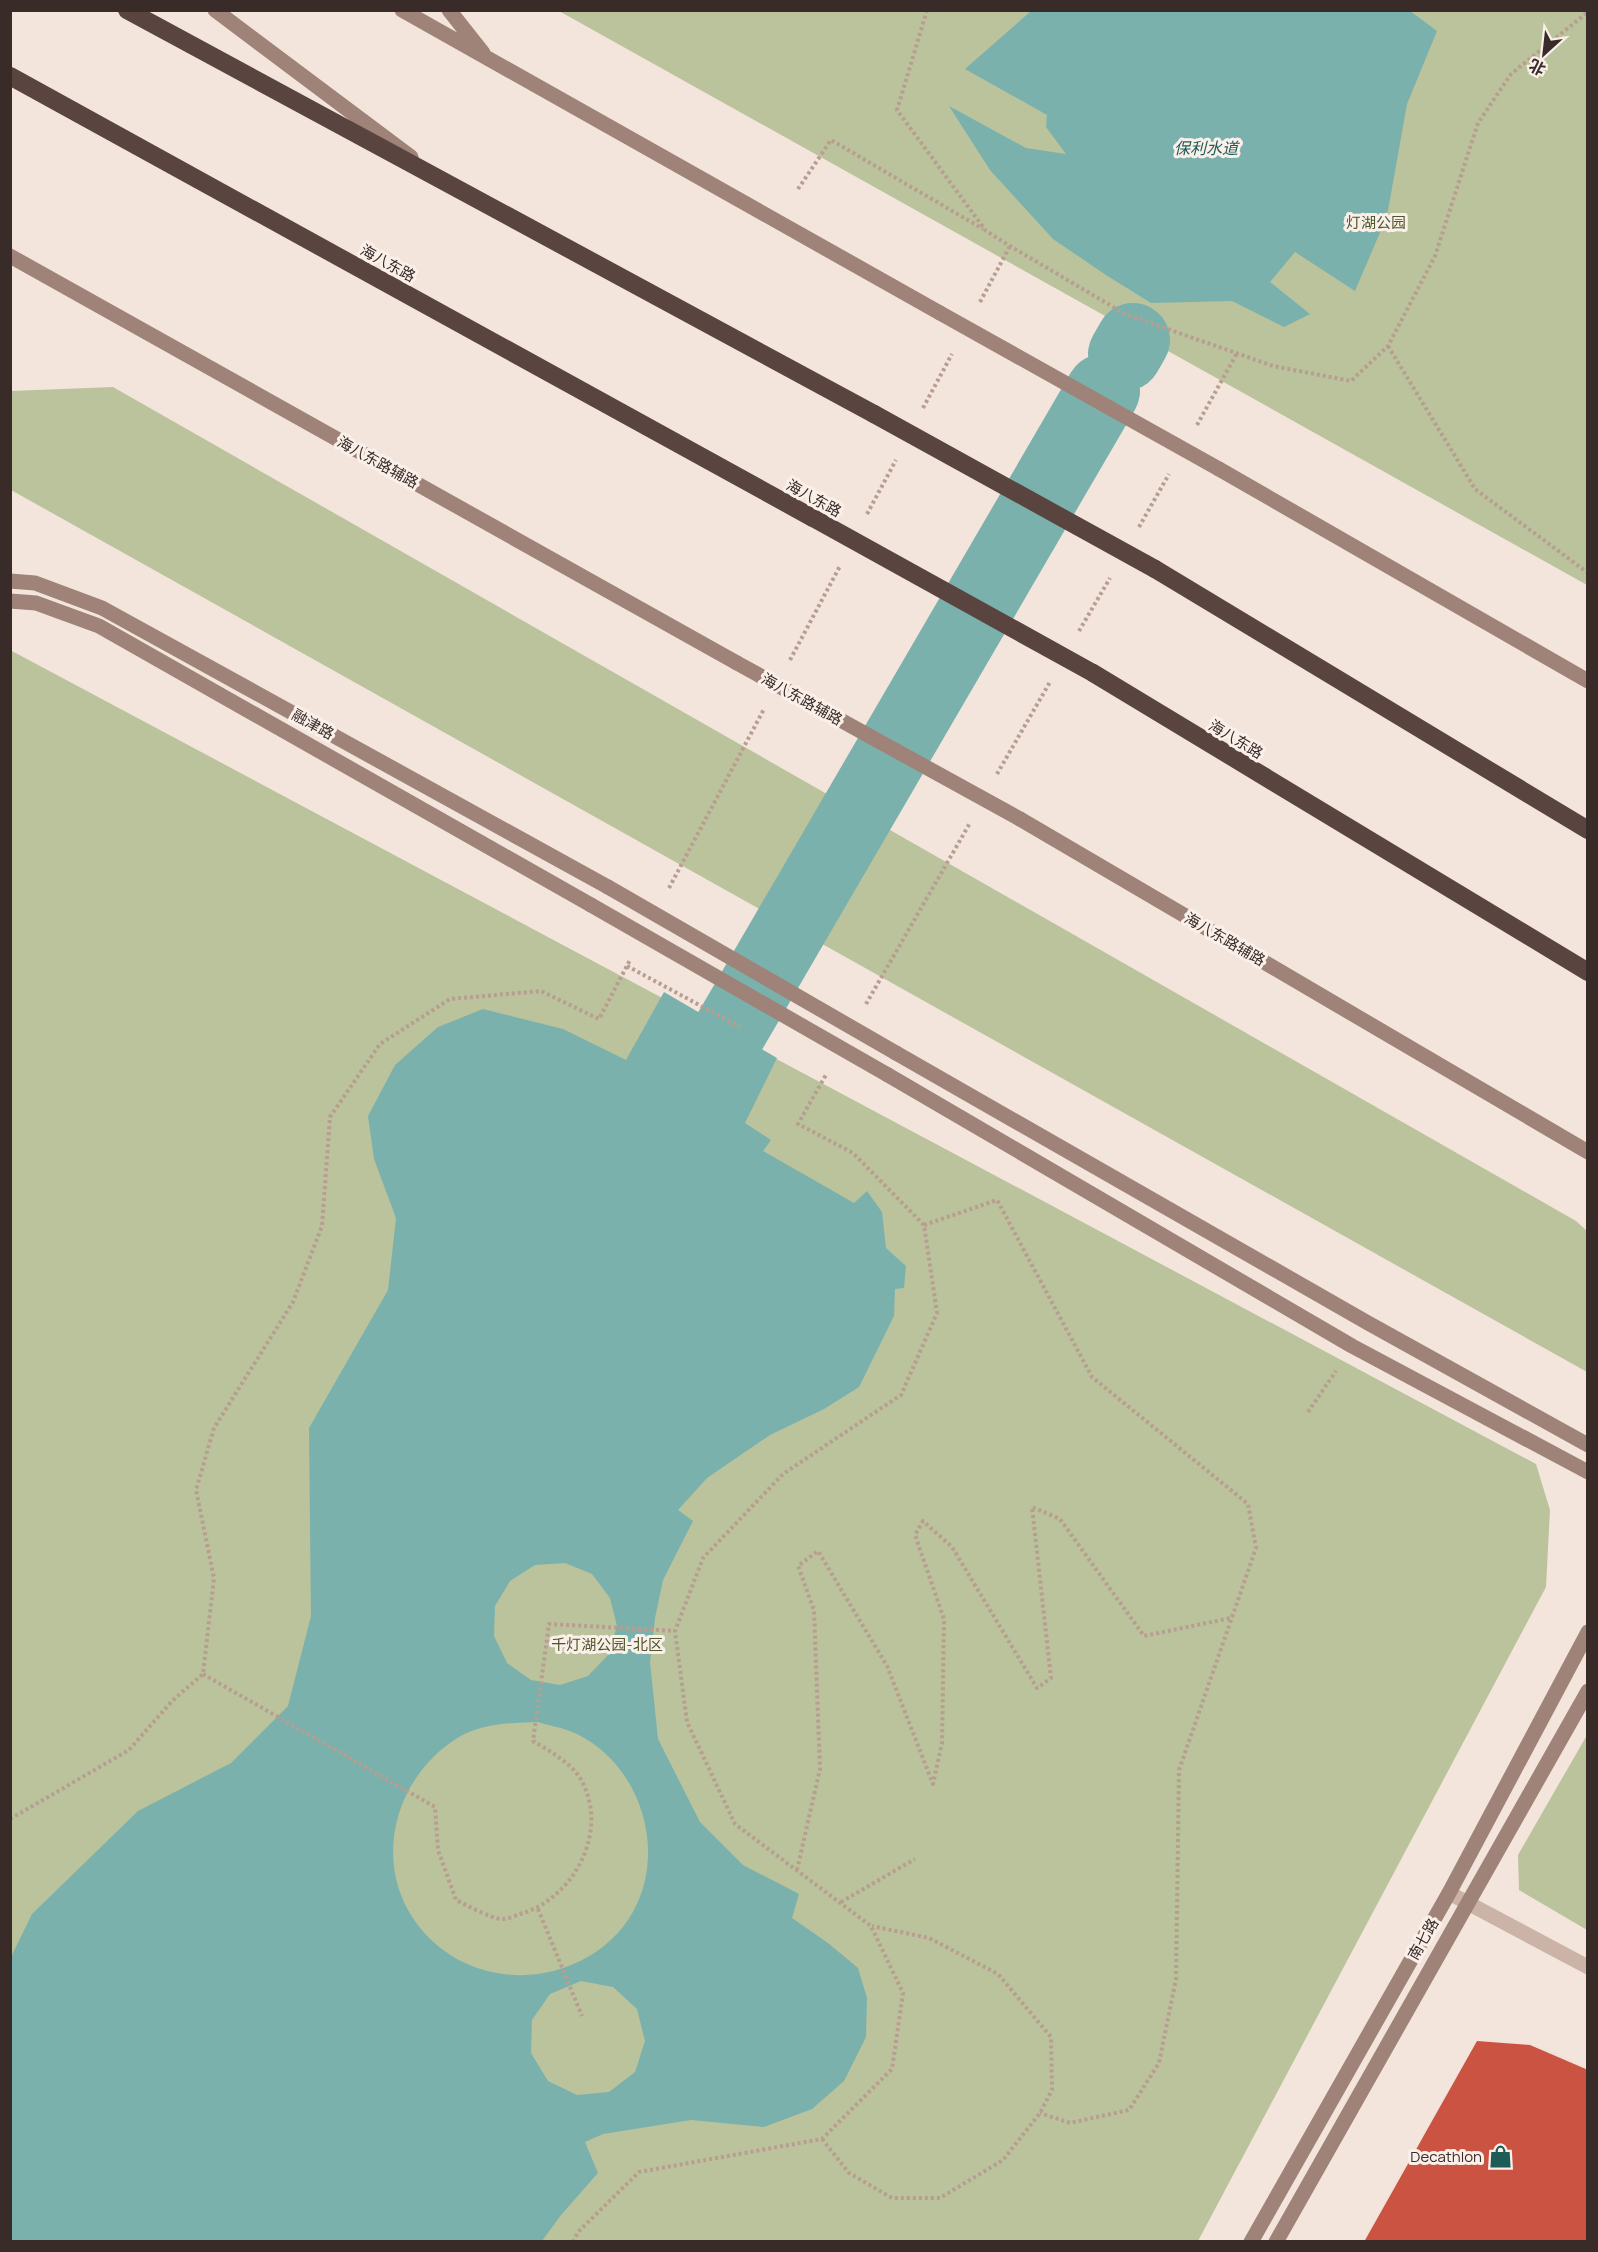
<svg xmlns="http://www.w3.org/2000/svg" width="1598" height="2252" viewBox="0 0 1598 2252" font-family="Manrope,'Noto Sans SC',sans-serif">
<defs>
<filter id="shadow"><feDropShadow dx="3.5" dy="6" stdDeviation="3" flood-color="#0004"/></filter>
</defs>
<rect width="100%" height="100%" fill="#f3e5dc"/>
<path fill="#bac39b" d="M559 11H1587V585Z
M113 387 1576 1221 1587 1231V1372L11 490V391Z
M10 650 1536 1464 1550 1510 1546 1587 1198 2241H11Z
M1587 1735V1930L1519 1890 1518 1855Z"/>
<path fill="#7ab1ad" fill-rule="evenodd" d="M1031 11H1410L1437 31 1407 104 1387 216 1355 291 1295 252 1270 282 1310 314 1284 327 1232 301 1151 303 1106 275 1053 239 990 170 949 106 1026 148 1066 154 1046 127 1047 115 965 69Z
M664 992 777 1058 745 1123 771 1140 763 1151 854 1203 867 1191 882 1212 886 1248 906 1266 904 1288 895 1289 894 1316 859 1387 824 1409 770 1435 707 1478 678 1510 693 1521 663 1580 655 1618 650 1662 658 1739 700 1822 743 1865 799 1894 792 1918 828 1943 858 1968 867 1998 866 2037 844 2081 812 2109 764 2127 691 2120 603 2134 585 2142 598 2173 561 2215 542 2241H11V1957L32 1914 138 1811 231 1763 288 1706 311 1616 309 1428 388 1290 396 1218 374 1159 368 1116 395 1065 438 1027 483 1009 563 1029 626 1060ZM565 1563 592 1574 610 1598 617 1626 608 1655 588 1676 560 1685 531 1680 507 1663 494 1636 495 1606 510 1581 535 1565ZM538 1722C550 1726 565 1728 577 1734 638 1764 665 1843 637 1904 611 1961 541 1987 484 1970 452 1961 424 1939 408 1910 374 1848 401 1772 459 1737 483 1723 511 1723 538 1722ZM581 1981 613 1987 637 2009 645 2041 635 2072 609 2092 577 2095 548 2081 531 2053 532 2020 550 1994Z"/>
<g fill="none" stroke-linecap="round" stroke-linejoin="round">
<path stroke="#7ab1ad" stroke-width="74" d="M1125 354 1133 340
M680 1117 1103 391"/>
</g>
<path fill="#ca5243" filter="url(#shadow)" d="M1477 2041 1530 2045 1588 2070V2242H1364Z"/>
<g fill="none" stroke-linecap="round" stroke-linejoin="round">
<path stroke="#b89d91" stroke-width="4" stroke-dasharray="3 3" stroke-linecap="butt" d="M927 10 897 110 986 231 1010 246 1125 314 1273 366 1351 381 1388 346 1435 256 1478 123 1511 74 1588 12
M798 189 831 140 983 229
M980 302 1010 246
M1388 346 1475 489 1588 573
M923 408 952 354
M1197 425 1237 353
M867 514 896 460
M1139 527 1169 474
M1079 631 1110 578
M790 660 840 566
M997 774 1050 682
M669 888 764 709
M627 966 740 1027
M866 1004 970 823
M924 1225 997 1200 1092 1377 1248 1504 1256 1548 1179 1770 1176 1979 1159 2063 1129 2110 1070 2123 1040 2113
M1308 1412 1336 1371
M203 1674 435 1807 438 1850 456 1900C466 1905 492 1919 502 1919 508 1919 515 1916 520 1914 574 1899 611 1830 580 1778 570 1762 548 1750 533 1741L549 1624 675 1631
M10 1819 129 1750 172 1701 203 1674 214 1578 196 1490 214 1428 293 1302 322 1226 330 1117 380 1044 450 999 541 991 599 1019 630 960
M797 1870 820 1769 814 1610 798 1566 818 1551 887 1666 933 1784 942 1743 944 1619 915 1535 923 1521 952 1547 1037 1688 1051 1678 1032 1507 1060 1519 1144 1636 1231 1618
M841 1902 915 1859
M538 1909 582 2016
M822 2139 849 2173 892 2198H940L1003 2160 1040 2113 1052 2090 1051 2037 998 1974 929 1938 872 1926
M573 2242 578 2232 639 2172 822 2139 892 2069 903 1993 871 1926 735 1824 687 1722 675 1631 703 1558 783 1474 901 1395 937 1313 924 1225 853 1153 798 1124 827 1073"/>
<path stroke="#ccb3a7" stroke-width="15" d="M1449 1893 1588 1967"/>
<path stroke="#9f8278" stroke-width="15" d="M215 10 411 157
M402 10 940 313
M449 10 483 53
M10 256 737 663
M1219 469 1588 681
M10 581 35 583 102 608 608 887
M10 601 36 603 99 626 591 905
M1020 819 1588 1152
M896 1053 1368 1323 1588 1445
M888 1075 1352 1346 1588 1472
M1251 2242 1449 1893 1588 1632
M1276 2242 1588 1691"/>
<path stroke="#59443f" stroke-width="18" d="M127 10 874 414
M10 76 813 518
M1155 569 1588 830
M1093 673 1588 972"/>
<path stroke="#9f8278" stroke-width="15" d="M940 313 1219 469
M737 663 1020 819
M608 887 896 1053
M591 905 888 1075"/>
<path stroke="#59443f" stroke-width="18" d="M874 414 1155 569
M813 518 1093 673"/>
</g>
<defs>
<symbol id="shop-bare" viewBox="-9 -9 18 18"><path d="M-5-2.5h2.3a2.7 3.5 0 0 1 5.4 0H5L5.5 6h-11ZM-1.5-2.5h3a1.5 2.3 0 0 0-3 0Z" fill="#1c5b57" stroke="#faf0e9" stroke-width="2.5" paint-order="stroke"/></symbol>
</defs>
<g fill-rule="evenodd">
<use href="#shop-bare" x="1484" y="2140" width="33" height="33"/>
</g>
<g text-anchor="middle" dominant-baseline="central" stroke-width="6" stroke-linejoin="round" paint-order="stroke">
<g font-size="15" fill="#4c572b" stroke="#faf0e9">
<text x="1376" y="222">灯湖公园</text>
<text x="607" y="1644">千灯湖公园-北区</text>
</g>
<g font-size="15" fill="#382b28" stroke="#faf0e9">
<text transform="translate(388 263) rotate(29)">海八东路</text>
<text transform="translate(378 462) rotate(29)">海八东路辅路</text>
<text transform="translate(814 498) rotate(29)">海八东路</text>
<text transform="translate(802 699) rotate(29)">海八东路辅路</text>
<text transform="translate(313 724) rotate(29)">融津路</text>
<text transform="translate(1236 739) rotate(31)">海八东路</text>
<text transform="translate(1225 939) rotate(30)">海八东路辅路</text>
<text transform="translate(1423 1939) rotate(-60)">南七路</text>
</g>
<g font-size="15" fill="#382b28" stroke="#faf0e9" text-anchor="end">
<text x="1482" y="2156">Decathlon</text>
</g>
<g font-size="16" font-style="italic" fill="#1c5b57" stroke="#faf0e9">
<text x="1206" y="148">保利水道</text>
</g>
</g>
<rect width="1598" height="2252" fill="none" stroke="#382b28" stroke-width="24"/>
<g transform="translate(1544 54) rotate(207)" stroke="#faf0e9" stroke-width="4.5" paint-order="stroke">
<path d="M0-4.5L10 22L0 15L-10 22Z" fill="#382b28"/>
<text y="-9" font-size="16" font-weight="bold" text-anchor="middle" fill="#382b28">北</text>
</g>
</svg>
